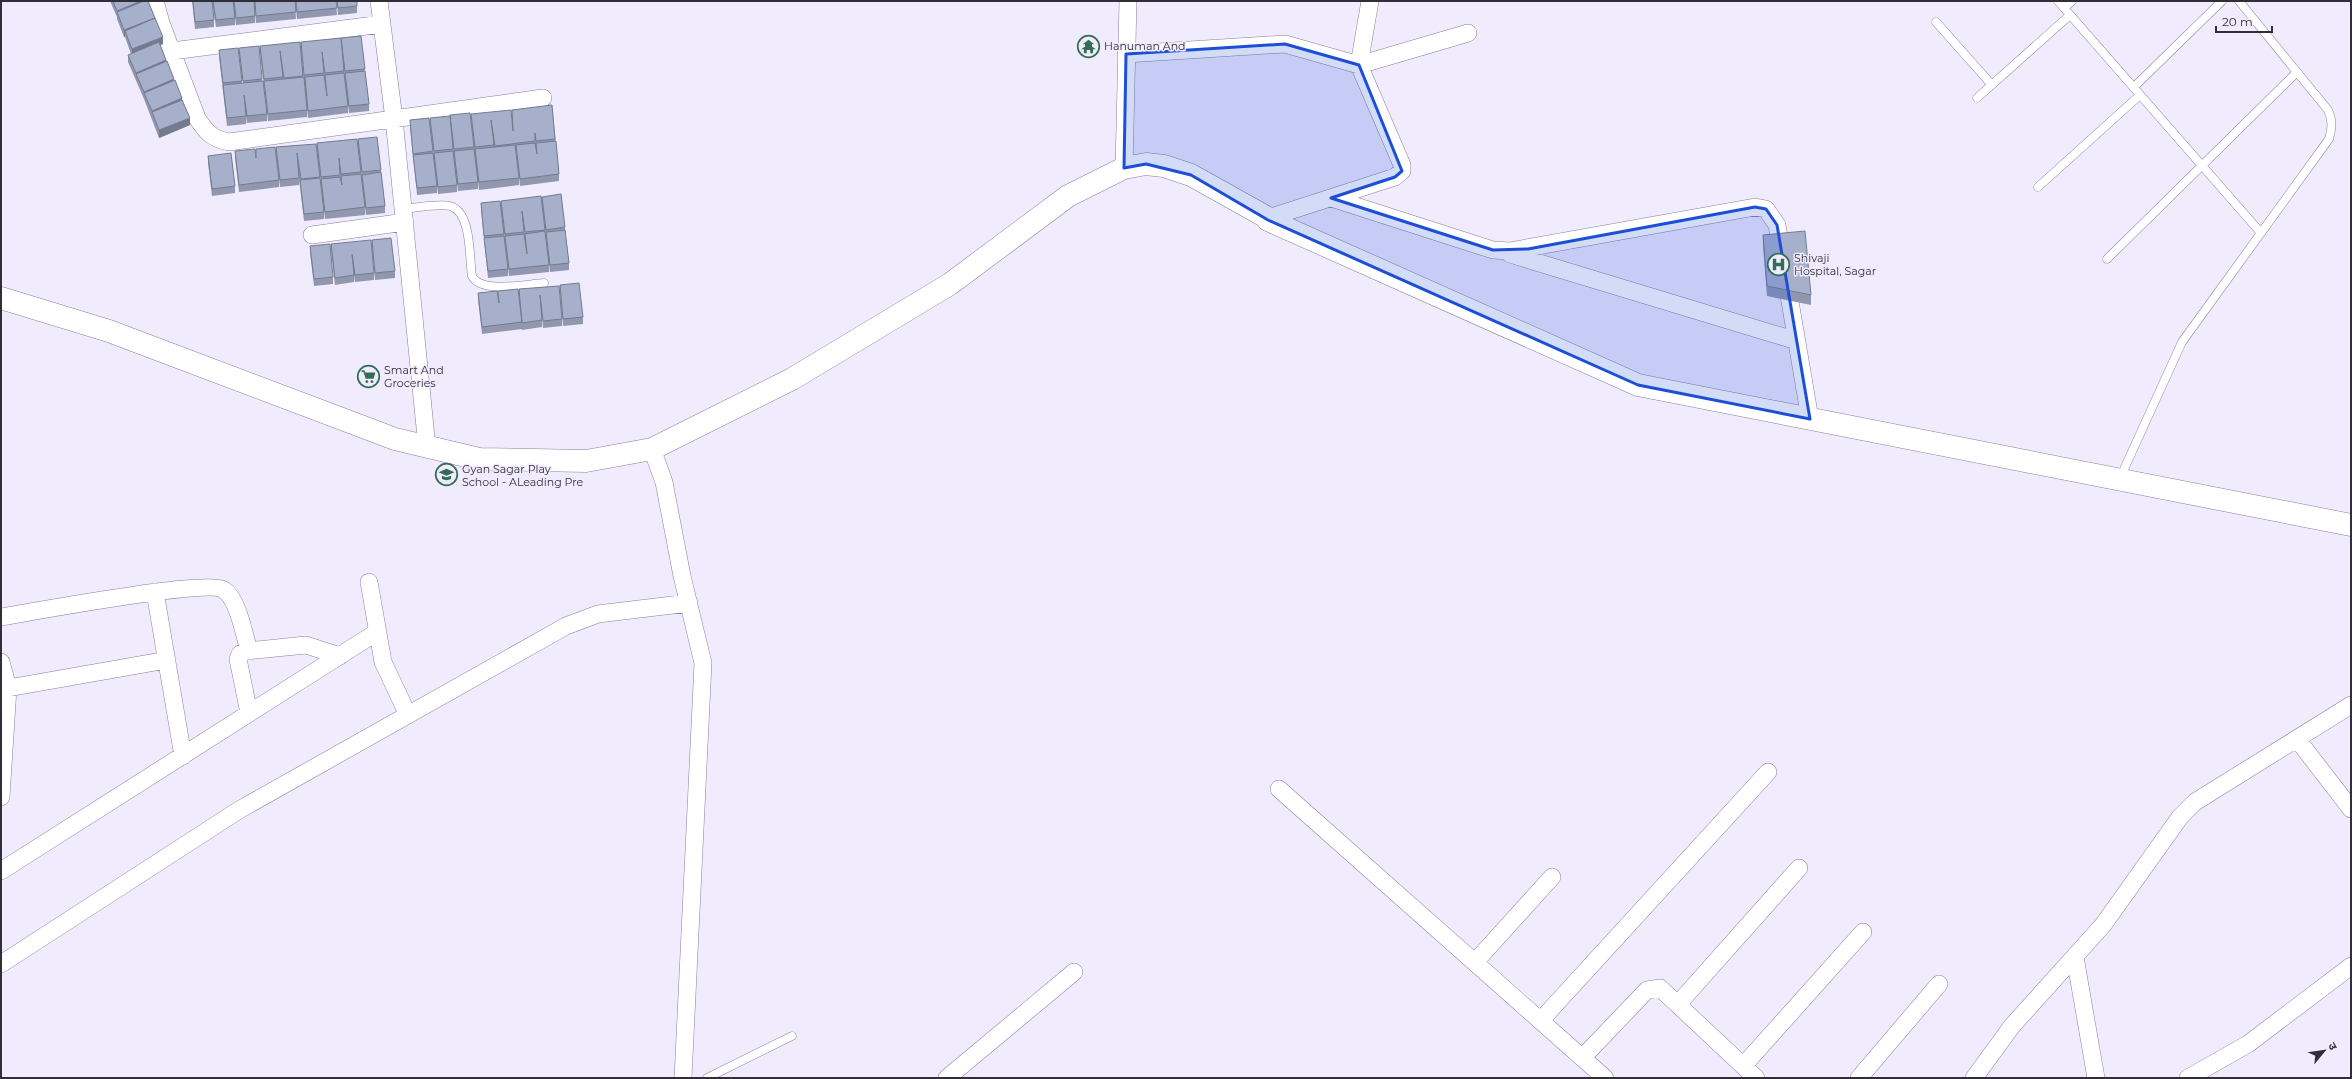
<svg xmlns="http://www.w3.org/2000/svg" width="2352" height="1079" viewBox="0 0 2352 1079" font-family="Montserrat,'Noto Sans Devanagari',sans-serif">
<rect width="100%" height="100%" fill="#f0ecfe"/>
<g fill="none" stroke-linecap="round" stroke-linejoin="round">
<defs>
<path id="lane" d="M2058 1 2261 233
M2064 8 2072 1
M1936 22 1992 85
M2134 87 2222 1
M1977 98 2070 15
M2038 187 2140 95
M403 209C415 208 439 203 450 206 472 212 469 257 472 276 481 294 526 284 544 283
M2107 259 2297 72
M2120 478 2182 342 2329 139C2332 128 2333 121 2328 110L2239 1
M707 1078 792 1036"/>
<path id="street" d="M155 1 161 23 197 118C206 132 212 139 229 142L543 98
M379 1 394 119 427 447
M172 51 382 24
M1126 54 1285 44 1359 65 1468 33
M1124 168 1128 1
M1331 198 1493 250 1510 251 1755 207 1766 209 1777 225 1810 419
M1268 218 1395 177 1402 171V165L1359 65 1370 1
M312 235 405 222
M1510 254 1797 341
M652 449 664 482 682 576 703 663 683 1078
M369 582 383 662 408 715
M155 592 183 756
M1 617C31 612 208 579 224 590 238 599 244 634 249 651
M1 662 8 688 1 797
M8 688 167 660
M249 713 238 659 240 654 246 651 306 645 340 656
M2297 739 2351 809
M1279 789 1605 1078
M1 871 377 632
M2075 957 2096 1078
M1475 962 1552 877
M1 964 239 810 566 626 598 614 689 603
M1678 1004 1799 868
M1541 1020 1768 772
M1583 1057 1647 990 1660 988 1756 1078
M1743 1066 1863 932
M947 1078 1074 972
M1859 1078 1939 984
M1974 1078 2012 1026 2103 925 2180 817 2195 802 2351 705
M2188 1078 2248 1044 2351 966"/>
<path id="secondary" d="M1 298 109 331 395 439 479 459 586 461 652 449 792 379 950 284 1068 196 1124 168 1146 164 1164 166 1191 175 1268 218V220L1638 385 2351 525"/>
</defs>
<use href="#lane" stroke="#87809a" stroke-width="9"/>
<use href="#street" stroke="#87809a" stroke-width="18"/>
<use href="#secondary" stroke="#87809a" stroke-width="23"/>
<use href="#lane" stroke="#fff" stroke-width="8"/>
<use href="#street" stroke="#fff" stroke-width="17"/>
<use href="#secondary" stroke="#fff" stroke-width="22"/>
</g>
<path fill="#9097af" d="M110 1H148L155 19 163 44 160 45 182 100 190 125 159 138 144 99 128 62V55L131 54 125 37H124L117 19V17Z
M192 1H212L214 20V27L195 29Z
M212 1H233L235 18V25L216 27Z
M233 1H254L255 16V23L236 25Z
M254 1H295L296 19 256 23Z
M295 1H336L337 15 297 19Z
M337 1H357V13L338 15Z
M361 36 369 104V111L349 113 341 45V38Z
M341 38 348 106V113L308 118 301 49V42Z
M300 42 307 110V117L268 121 260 53V46Z
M239 48 262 79 267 114V121L247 123 246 117V124L227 126 219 57V50L242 81V83H243L239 55Z
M552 105 559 174V181L520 186 516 150H515L519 178V185L479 190 471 121V114L512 120V110Z
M450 115 474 147 478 182V189L458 191 450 123Z
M450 116 457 185V192L438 194 430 125V118Z
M429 118 437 186V193L417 195 410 127V120Z
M377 137 385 206V213L366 215 358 146V139Z
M357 139 365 207V215L325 219 317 150V143Z
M316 144 324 212V219L304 221 299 179V185L280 187 276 154V147Z
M235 151 256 156 279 180V187L239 192 235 158Z
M208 156 235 186V193L212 196 208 163Z
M561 194 569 263V270L550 272 542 204V197Z
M541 196 549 265V272L509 276 501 208V201Z
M500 201 508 269V276L488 278 481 210V203Z
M1763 235 1811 295V305L1767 296 1763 246Z
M372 240 395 271V278L375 280 372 247Z
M331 244 374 273V280L355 282 354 276V282L335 285 331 251Z
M310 246 333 277V284L314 286 310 253Z
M560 285 583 317V324L563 326 560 292Z
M519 289 562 319V326L543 328 542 316V327L522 330 519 296Z
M478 293 498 299 522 322V329L482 334 478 300Z"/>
<path fill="#757b8e" d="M141 1H148L117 13V11Z
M155 18V25L125 31V37H124V30Z
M163 37V44L132 56V49Z
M166 60V68L136 74V80V73Z
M174 79V86L144 93V99V92Z
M182 98V105L152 112V111Z
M190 118V125L159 138V130Z"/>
<path fill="#a7b0cb" stroke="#757b8e" d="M113 1H141L117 11Z
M144 1H148L155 18 124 30 117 12Z
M193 1H212L214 20 195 22Z
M213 1H233L235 18 216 20Z
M234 1H254L255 16 236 18Z
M255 1H295L296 12 256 16Z
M296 1H336L337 8 297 12Z
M337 1H357V6L338 8Z
M155 18 163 37 132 49 125 31Z
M361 36 365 69 345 71 341 38Z
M341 38 344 71 325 73 322 52 324 73 304 75 301 42Z
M159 42 166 60 136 73 128 55Z
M300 42 303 76 284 78 280 51 283 77 264 79 260 46Z
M259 46 262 79 243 81 239 48Z
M238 48 242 81 223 83 219 50Z
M167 61 174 79 144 92 136 74Z
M365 71 369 104 349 106 345 73Z
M344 73 348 106 308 111 305 77 324 75 327 96 325 75Z
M304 77 307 110 268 114 264 81Z
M175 80 182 98 152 111 144 93Z
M263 81 267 114 247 116 244 95 246 116 227 118 223 85Z
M182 100 190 118 159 130 152 112Z
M552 105 555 139 536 141 535 133V141L495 146 491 120 494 145 475 147 471 114 511 110 513 131 512 110Z
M470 113 474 147 454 149 450 115Z
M450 116 453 149 434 151 430 118Z
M429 118 433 151 413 154 410 120Z
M377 137 381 170 362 172 358 139Z
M357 139 361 172 341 174 339 158 340 175 321 177 317 143Z
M556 141 559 174 520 179 516 145 535 143 537 154 536 143Z
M316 144 320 177 301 179 297 153 299 178 280 180 276 147Z
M515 145 519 178 479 182 475 149Z
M275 147 279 180 239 185 235 151 255 149 256 158V149Z
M474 149 478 182 458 184 454 151Z
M453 151 457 185 438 187 434 153Z
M231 153 235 186 212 189 208 156Z
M433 153 437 186 417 188 413 155Z
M381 172 385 206 366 208 362 175Z
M361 174 365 207 325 212 321 179 340 177 342 185 341 176Z
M320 178 324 212 304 214 300 180Z
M561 194 565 227 546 230 542 197Z
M541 196 545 230 525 232 522 211 524 232 505 234 501 201Z
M500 201 504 234 484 236 481 203Z
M565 230 569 263 550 265 546 232Z
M545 231 549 265 509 269 505 236 524 234 527 254 525 234Z
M1805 231 1811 295 1767 286 1763 235Z
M504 236 508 269 488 271 484 238Z
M391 238 395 271 375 273 372 240Z
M371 240 374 273 355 275 352 254 354 275 335 278 331 244Z
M330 244 333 277 314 279 310 246Z
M579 283 583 317 563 319 560 285Z
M559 286 562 319 543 321 540 295 542 320 522 323 519 289Z
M518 289 522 322 482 327 478 293 497 291 499 303 498 291Z"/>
<path fill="#1d4ed8" fill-opacity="0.2" stroke="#1d4ed8" stroke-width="3" stroke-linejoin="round" d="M1285 44 1359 65 1402 171 1395 177 1331 198 1493 250 1528 249 1755 207 1766 209 1777 225 1810 419 1638 385 1268 220 1191 175 1146 164 1124 168 1126 54Z"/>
<defs>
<symbol id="temple-ring" viewBox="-11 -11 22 22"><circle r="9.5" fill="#f0ecfe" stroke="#346d56" stroke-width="1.5"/><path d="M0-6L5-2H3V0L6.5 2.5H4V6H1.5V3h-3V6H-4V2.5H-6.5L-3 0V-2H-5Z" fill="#346d56"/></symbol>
<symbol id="hospital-ring" viewBox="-11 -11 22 22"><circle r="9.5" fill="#f0ecfe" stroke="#346d56" stroke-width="1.5"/><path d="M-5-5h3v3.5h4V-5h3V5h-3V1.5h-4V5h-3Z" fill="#346d56"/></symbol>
<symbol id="supermarket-ring" viewBox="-11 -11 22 22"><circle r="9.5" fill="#f0ecfe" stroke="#346d56" stroke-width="1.5"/><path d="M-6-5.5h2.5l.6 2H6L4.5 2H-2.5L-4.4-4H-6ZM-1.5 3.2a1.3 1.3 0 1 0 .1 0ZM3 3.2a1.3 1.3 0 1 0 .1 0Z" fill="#346d56"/></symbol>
<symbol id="school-ring" viewBox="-11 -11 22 22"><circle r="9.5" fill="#f0ecfe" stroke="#346d56" stroke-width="1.5"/><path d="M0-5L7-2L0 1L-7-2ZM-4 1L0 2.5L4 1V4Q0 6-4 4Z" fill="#346d56"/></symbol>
</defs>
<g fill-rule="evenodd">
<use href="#temple-ring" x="1076" y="34" width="25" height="25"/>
<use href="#hospital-ring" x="1766" y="252" width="25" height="25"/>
<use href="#supermarket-ring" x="356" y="364" width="25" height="25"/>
<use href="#school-ring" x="434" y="462" width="25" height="25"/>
</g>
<g text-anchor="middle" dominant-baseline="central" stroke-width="3" stroke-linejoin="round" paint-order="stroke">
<g font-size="11" fill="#312e39" stroke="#f0ecfe" text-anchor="start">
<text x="1104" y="46">Hanuman And</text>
<text x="1794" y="258">Shivaji<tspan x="1794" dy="13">Hospital, Sagar</tspan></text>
<text x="384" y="370">Smart And<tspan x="384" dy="13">Groceries</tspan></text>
<text x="462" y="469">Gyan Sagar Play<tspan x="462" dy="13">School - ALeading Pre</tspan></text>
</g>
</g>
<rect width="2352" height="1079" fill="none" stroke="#312e39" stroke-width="4"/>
<g transform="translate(2324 1051) rotate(61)" stroke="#f0ecfe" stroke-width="3" paint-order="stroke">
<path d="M0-3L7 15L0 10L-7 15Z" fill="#312e39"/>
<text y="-6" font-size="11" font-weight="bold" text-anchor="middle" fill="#312e39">उ</text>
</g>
<path d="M2216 26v6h56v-6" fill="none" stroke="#312e39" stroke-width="2"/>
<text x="2222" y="26" font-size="12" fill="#312e39" stroke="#f0ecfe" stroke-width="3" paint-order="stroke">20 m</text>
</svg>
